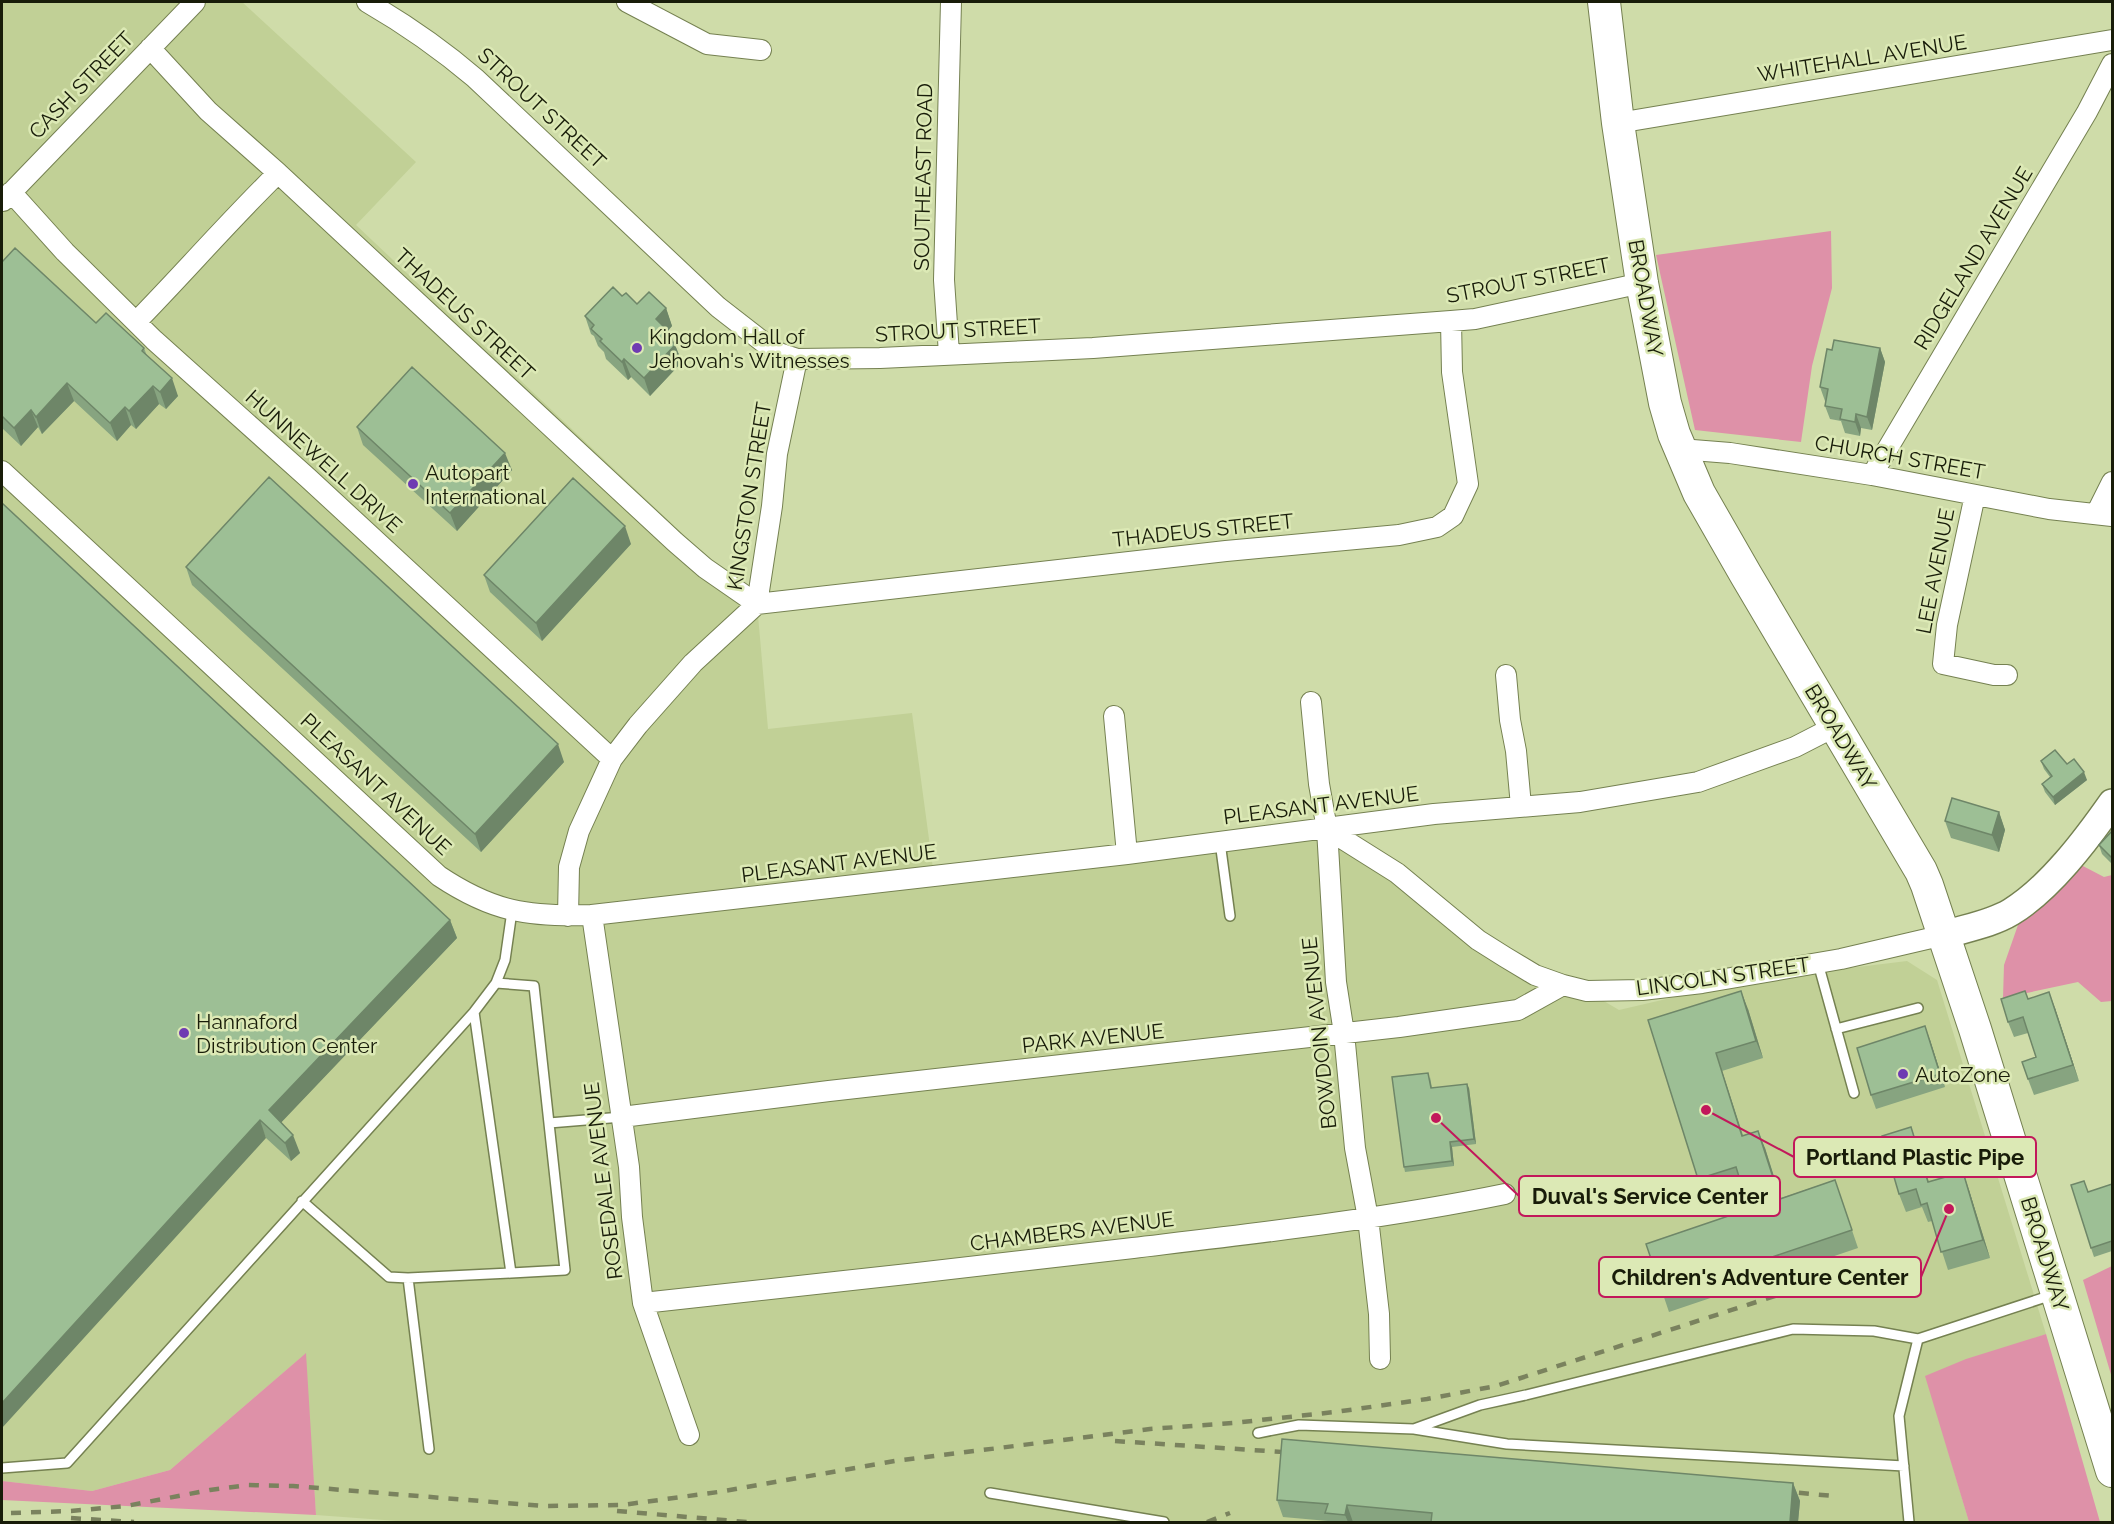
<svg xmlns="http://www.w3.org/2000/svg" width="2114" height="1524" viewBox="0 0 2114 1524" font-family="Raleway,sans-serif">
<rect width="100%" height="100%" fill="#cfdca9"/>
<path fill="#c1d096" d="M2 2H242L416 162 356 225 757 604 768 729 912 713 934 876 1327 829 1478 940 1587 991 1619 1010 1744 981 1907 961 1937 980 2046 1334 1926 1376 1969 1522H411L316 1515 305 1354 170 1470 92 1491 2 1481Z"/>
<path fill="#de91a8" d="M1831 231 1832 288 1812 366 1801 442 1695 430 1656 255Z
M2081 865 2104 877 2112 875V1001L2101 1002 2078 982 2003 998 2004 965 2018 925Z
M2112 1266V1378L2083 1280Z
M2046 1334 2100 1522H1969L1925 1376 1966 1359Z
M306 1353 316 1515 2 1500V1481L92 1491 170 1470Z"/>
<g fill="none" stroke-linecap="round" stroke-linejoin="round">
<defs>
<path id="lane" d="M1220 842 1230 916
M1818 963 1854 1093
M474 1012 511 1273 565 1270 534 986 496 983
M1836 1029 1918 1008
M549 1123 622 1117
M302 1201 389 1277 408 1278 511 1273
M408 1278 429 1449
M1414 1429 1480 1405 1526 1395 1793 1329 1874 1331 1918 1339 2052 1295
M1258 1433 1299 1425 1414 1429 1507 1444 1904 1466
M2 1468 67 1463 474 1012 496 983 505 960 512 911
M990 1493 1164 1522
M1909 1522 1899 1416 1918 1339"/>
<path id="street" d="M367 2C405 24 441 49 475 78L718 307 767 345 779 353 797 359 880 358 1093 348 1451 321 1475 319 1642 283
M627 2 707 44 761 50
M150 48 208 111 278 173 675 542 705 568 757 604 1226 551 1399 535 1437 527 1453 516 1468 484 1452 372 1451 321
M1618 123 2112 40
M11 192 65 252 154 340 308 478 612 759
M3 201 195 2
M136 322C184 273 229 221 278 173
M949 354 944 280 951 2
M1680 449 1730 453 1872 475 2049 509 2112 516
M2 471 439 876C493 912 528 917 592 915L1127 854 1434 814 1580 802 1698 782 1795 747 1834 727
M1872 475 2087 112 2112 64
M1975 495 1947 625 1943 664 1994 675H2007
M2096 514 2112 482
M1506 675 1510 720 1516 751 1521 806
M1311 702 1319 784 1327 829 1336 982 1344 1033 1355 1148 1368 1218 1379 1314 1380 1359
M1114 716 1127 854
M1327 829 1397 873 1478 940 1505 957 1535 975 1563 985 1587 991 1642 990 1702 983 1841 959 1944 935
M592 915 629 1167 632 1217 643 1303 689 1435
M568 916 569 867 579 831 612 759 638 725 693 663 757 604 772 506 777 454 797 359
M622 1117 829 1091 1399 1027 1518 1010 1563 985
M643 1303C806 1286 970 1267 1133 1248 1258 1233 1383 1219 1505 1194"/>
<path id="secondary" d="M1944 935C1966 928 1991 924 2011 912 2050 888 2086 840 2112 803"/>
<path id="primary" d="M1604 2 1618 123 1642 283 1665 403 1674 434 1699 493 1746 575 1921 871 1927 885 1975 1029 2112 1471"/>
</defs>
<use href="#lane" stroke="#758151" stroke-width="12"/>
<use href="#street" stroke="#758151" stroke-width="22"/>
<use href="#secondary" stroke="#758151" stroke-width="30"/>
<use href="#primary" stroke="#758151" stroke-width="34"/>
<use href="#lane" stroke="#fff" stroke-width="9"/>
<use href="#street" stroke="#fff" stroke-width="20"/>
<use href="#secondary" stroke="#fff" stroke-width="27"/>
<use href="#primary" stroke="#fff" stroke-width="32"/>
<path stroke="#7a825e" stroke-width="4.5" stroke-dasharray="10 10" stroke-linecap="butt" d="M1115 1441 1298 1453
M1779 1491 1833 1496
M617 1511 747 1522
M11 1513 71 1511 126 1506 210 1490 248 1485 293 1486 543 1506 622 1505 718 1492 895 1461 1150 1429 1233 1423 1335 1412 1427 1399 1496 1386 1871 1265
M71 1518 134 1522
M1207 1522 1230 1513"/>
</g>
<path fill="#87a480" d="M2 262 96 323 144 348 147 356 178 396 166 409 159 404 136 429 131 425 117 441 74 401 42 434 38 427 21 446 2 428Z
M622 296 637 304 666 308 672 326 668 331 675 345 682 362 650 396 631 377 628 380 606 359 604 352 598 346 594 336 591 334 585 316Z
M1880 348 1885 362 1872 430 1861 428 1860 436 1845 433 1841 421 1830 419 1825 406 1826 401H1825L1820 387 1832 350Z
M357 427 512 470 457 531 363 445Z
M2 503 450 920 457 938 281 1122 300 1153 291 1161 266 1138Z
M631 544 542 641 490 592 484 575Z
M186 567 564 762 481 852 192 585Z
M2041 761 2067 764 2087 780 2055 805 2045 792 2042 784 2050 777 2044 769Z
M1999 812 2005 830 1999 852 1951 838 1945 821Z
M2112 831V864L2102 854 2099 845Z
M2028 999 2055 1008 2079 1081 2034 1095 2028 1079 2036 1057 2028 1033 2014 1037 2008 1022Z
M1748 1009 1763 1058 1722 1071 1743 1135 1765 1148 1781 1198 1835 1180 1858 1248 1669 1312 1646 1244 1749 1209 1742 1185 1705 1197 1698 1179 1648 1020Z
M1930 1040 1945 1087 1876 1109 1871 1095Z
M1430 1077 1432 1088H1469L1476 1144 1452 1147 1454 1166 1405 1172 1404 1167Z
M1917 1145 1929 1182 1969 1190 1990 1258 1948 1270 1932 1221 1928 1222 1922 1207 1906 1212 1899 1194Z
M2112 1184V1251L2094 1257 2091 1248 2088 1192Z
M1793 1483 1800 1501 1798 1522H1329L1328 1521 1283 1517 1277 1500Z"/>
<path fill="#6e8668" d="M666 308 672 326 662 337 656 319Z
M670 333 682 362 650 396 644 378 667 336Z
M1880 348 1885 362 1872 430 1867 417Z
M624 359 631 377 628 380 622 362Z
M172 378 178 396 166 409 160 392Z
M67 383 74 401 42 434 36 417Z
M153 386 159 404 136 429 129 411Z
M125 407 131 425 117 441 110 423Z
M31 410 38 427 21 446 14 428Z
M1856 414 1861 428 1860 436 1855 422Z
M505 453 512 470 457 531 450 513Z
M625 526 631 544 542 641 536 623Z
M558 744 564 762 481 852 475 834Z
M2084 772 2087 780 2055 805 2053 797Z
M1999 812 2005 830 1999 852 1992 835Z
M450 920 457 938 276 1128 269 1110Z
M1741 991 1748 1009 1763 1058 1756 1041Z
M2049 992 2055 1008 2079 1081 2073 1065Z
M1925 1026 1930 1040 1945 1087 1940 1074Z
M1716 1053 1722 1071 1748 1153 1742 1136Z
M1467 1084 1469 1088 1476 1144 1474 1139Z
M260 1120 266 1138 2 1428V1403Z
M1911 1127 1917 1145 1934 1200 1928 1182Z
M1758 1131 1765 1148 1786 1216 1780 1199Z
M293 1135 300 1153 291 1161 285 1143Z
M1450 1142 1452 1147 1454 1166 1452 1161Z
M1963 1172 1969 1190 1990 1258 1983 1240Z
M1793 1483 1800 1501 1798 1522H1790Z
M1347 1505 1353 1522H1348L1345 1515Z"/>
<path fill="#9dbf95" stroke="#6e8668" stroke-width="1.5" d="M15 248 96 323 106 313 144 348 142 351 172 378 160 392 153 386 129 411 125 407 110 423 67 383 36 417 31 410 14 428 2 416V262Z
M613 287 622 296 626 293 637 304 649 292 666 308 656 319 670 333 667 336 675 345 644 378 624 359 622 362 600 341 602 339 591 329 594 325 585 316Z
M1834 340 1880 348 1867 417 1856 414 1855 422 1840 419 1842 409 1825 406 1828 389 1820 387 1827 349 1832 350Z
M412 367 505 453 450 513 357 427Z
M269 477 558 744 475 834 186 567Z
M573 478 625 526 536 623 484 575Z
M2 503 450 920 269 1110 293 1135 285 1143 260 1120 2 1403Z
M2055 750 2067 764 2074 759 2084 772 2053 797 2042 784 2052 776 2041 761Z
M1952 798 1999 812 1992 835 1945 821Z
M2112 831V858L2099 845Z
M1741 991 1756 1041 1716 1053 1742 1136 1758 1131 1780 1199 1835 1180 1852 1230 1663 1294 1646 1244 1749 1209 1736 1167 1698 1179 1648 1020Z
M2025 991 2028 999 2049 992 2073 1065 2028 1079 2022 1062 2036 1057 2023 1017 2008 1022 2001 999Z
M1925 1026 1940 1074 1871 1095 1857 1048Z
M1428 1073 1431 1088 1467 1084 1474 1139 1450 1142 1452 1161 1404 1167 1392 1077Z
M1911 1127 1928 1182 1963 1172 1983 1240 1941 1252 1927 1203 1921 1205 1916 1189 1899 1194 1882 1136Z
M2084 1181 2088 1192 2112 1184V1241L2091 1248 2071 1185Z
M1282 1439 1793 1483 1790 1522H1431L1432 1513 1347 1505 1345 1515 1325 1513 1328 1504 1277 1500Z"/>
<g fill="#6f3bb2" stroke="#dce9b5" stroke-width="2">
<circle cx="637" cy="348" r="6"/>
<circle cx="413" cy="484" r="6"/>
<circle cx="184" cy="1033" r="6"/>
<circle cx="1903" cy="1074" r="6"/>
</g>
<g text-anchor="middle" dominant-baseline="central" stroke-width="5" stroke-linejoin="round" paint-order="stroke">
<g font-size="21" fill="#181c09" stroke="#dce9b5">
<text transform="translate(1862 58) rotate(-9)">WHITEHALL AVENUE</text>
<text transform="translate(81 85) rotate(-46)">CASH STREET</text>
<text transform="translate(542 108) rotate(43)">STROUT STREET</text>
<text transform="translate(923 177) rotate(-89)">SOUTHEAST ROAD</text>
<text transform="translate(1973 258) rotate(-59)">RIDGELAND AVENUE</text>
<text transform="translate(1528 280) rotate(-11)">STROUT STREET</text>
<text transform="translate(1646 298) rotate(80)">BROADWAY</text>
<text transform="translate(465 314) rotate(43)">THADEUS STREET</text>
<text transform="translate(958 330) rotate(-3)">STROUT STREET</text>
<text transform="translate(1900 457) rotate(10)">CHURCH STREET</text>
<text transform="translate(324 461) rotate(42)">HUNNEWELL DRIVE</text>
<text transform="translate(749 496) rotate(-81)">KINGSTON STREET</text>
<text transform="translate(1203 530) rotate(-6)">THADEUS STREET</text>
<text transform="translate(1935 571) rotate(-79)">LEE AVENUE</text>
<text transform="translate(1841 737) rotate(59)">BROADWAY</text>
<text transform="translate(376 784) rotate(43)">PLEASANT AVENUE</text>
<text transform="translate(1321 805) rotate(-7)">PLEASANT AVENUE</text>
<text transform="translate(839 863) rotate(-7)">PLEASANT AVENUE</text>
<text transform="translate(1723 976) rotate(-8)">LINCOLN STREET</text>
<text transform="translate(1319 1033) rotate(-96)">BOWDOIN AVENUE</text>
<text transform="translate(1093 1038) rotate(-6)">PARK AVENUE</text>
<text transform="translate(603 1181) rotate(-97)">ROSEDALE AVENUE</text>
<text transform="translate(1072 1231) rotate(-7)">CHAMBERS AVENUE</text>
<text transform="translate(2045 1254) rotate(73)">BROADWAY</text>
</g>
<g font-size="21" fill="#181c09" stroke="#dce9b5" text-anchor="start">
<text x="649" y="336">Kingdom Hall of<tspan x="649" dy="24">Jehovah's Witnesses</tspan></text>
<text x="425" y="472">Autopart<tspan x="425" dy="24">International</tspan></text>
<text x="196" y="1021">Hannaford<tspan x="196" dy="24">Distribution Center</tspan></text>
<text x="1915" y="1074">AutoZone</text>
</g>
</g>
<path fill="none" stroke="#c2185b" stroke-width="2" d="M1706 1110L1794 1157M1436 1118L1519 1196M1949 1209L1921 1277"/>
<g fill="#c2185b" stroke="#dce9b5" stroke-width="2">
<circle cx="1706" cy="1110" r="6"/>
<circle cx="1436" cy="1118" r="6"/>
<circle cx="1949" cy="1209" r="6"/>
</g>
<g fill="#dce9b5" stroke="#c2185b" stroke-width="2">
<rect x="1794" y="1137" width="242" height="40" rx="6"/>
<rect x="1519" y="1176" width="261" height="40" rx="6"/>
<rect x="1599" y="1257" width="322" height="40" rx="6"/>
</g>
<g font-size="22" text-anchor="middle" font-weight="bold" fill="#181c09">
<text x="1915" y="1165">Portland Plastic Pipe</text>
<text x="1650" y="1204">Duval's Service Center</text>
<text x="1760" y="1285">Children's Adventure Center</text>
</g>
<rect width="2114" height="1524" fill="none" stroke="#181c09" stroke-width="6"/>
</svg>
